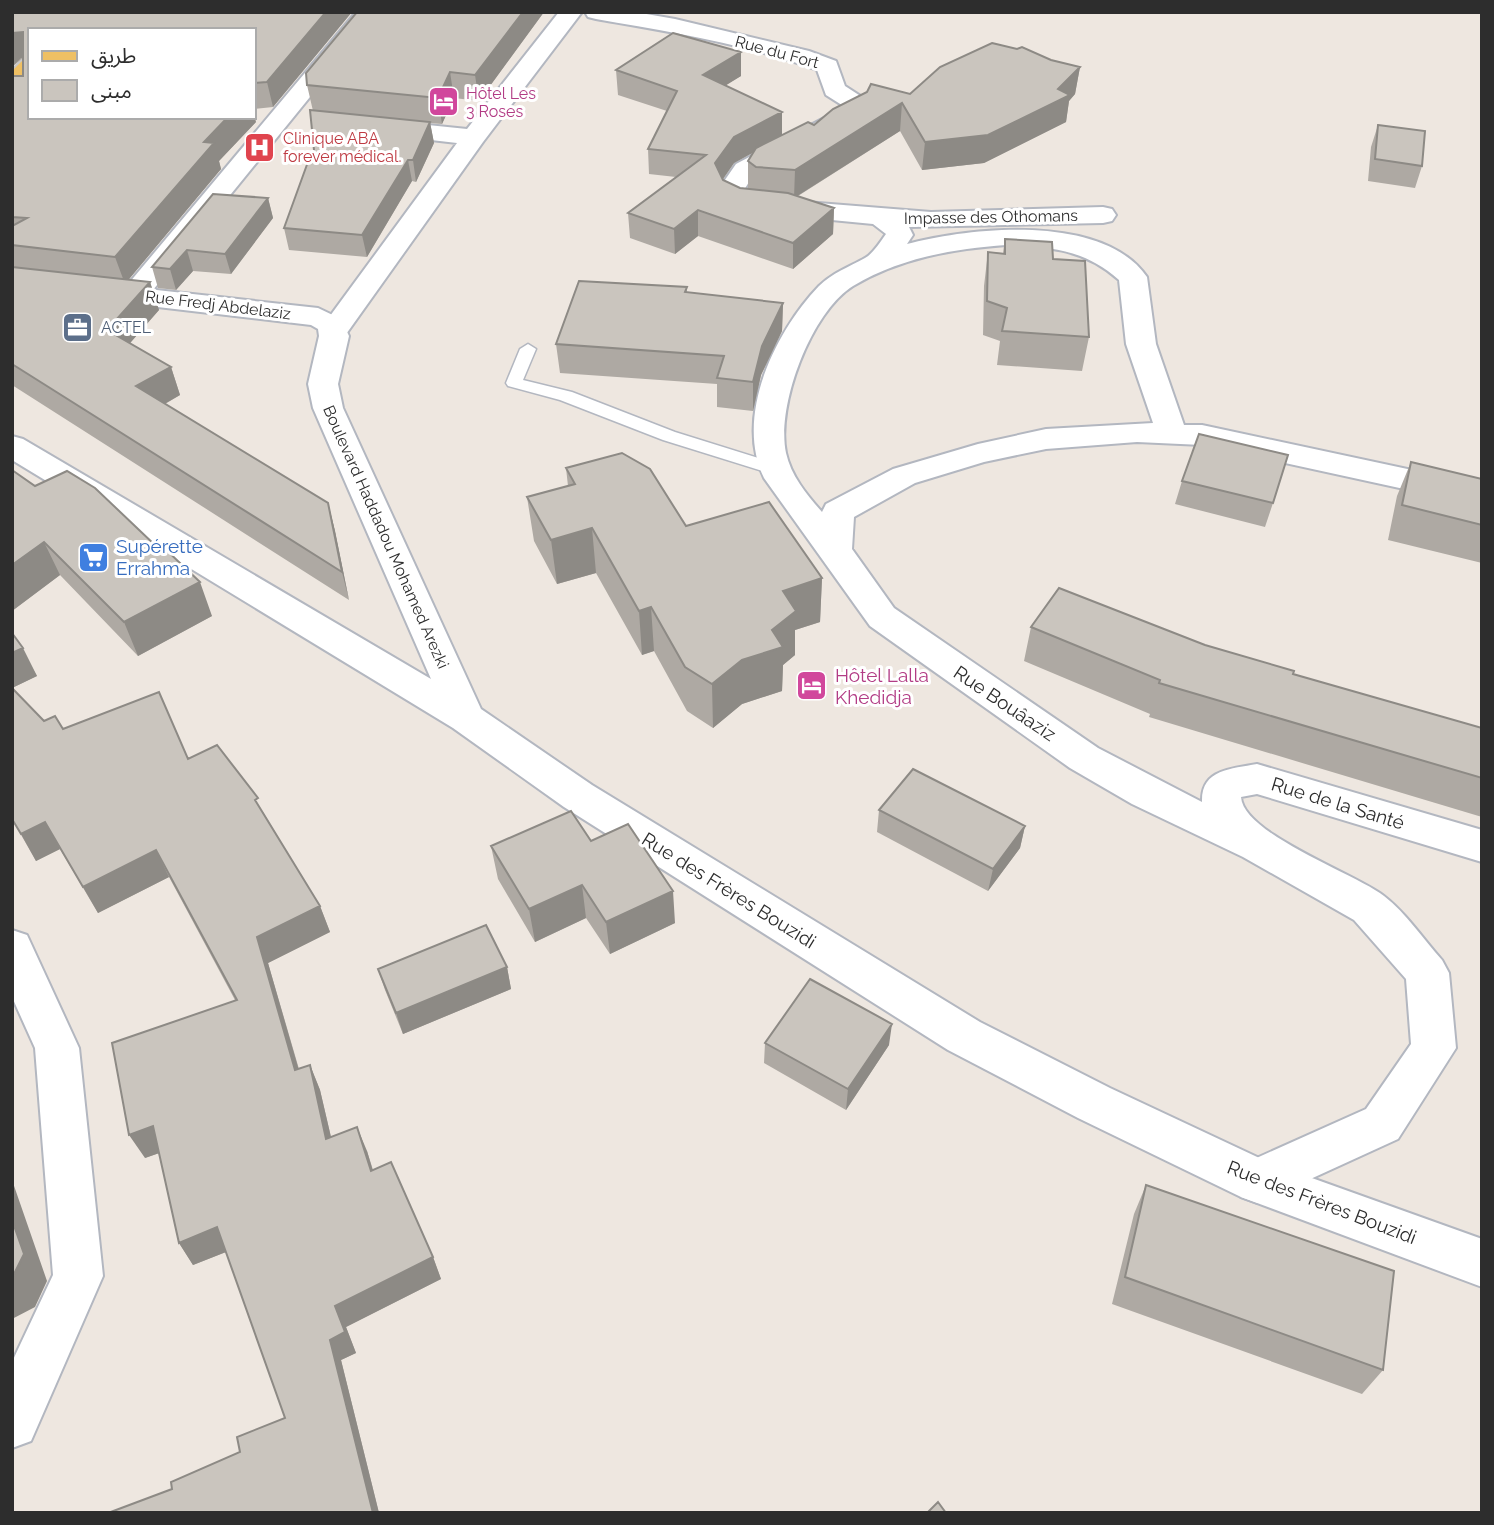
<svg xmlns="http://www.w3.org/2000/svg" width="1494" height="1525" viewBox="0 0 1494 1525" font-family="Raleway,'Noto Sans Arabic',sans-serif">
<rect width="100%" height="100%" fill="#eee7e0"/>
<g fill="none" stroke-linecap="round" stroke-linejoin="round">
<defs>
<path id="lane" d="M528 344 536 349 523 380 572 392 675 432 781 465 784 469 781 473H769L663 440 560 400 508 386 506 383 520 349Z"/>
<path id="street" d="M356 12H379L144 301 134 303 124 301 120 295 124 289Z
M559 12H582L483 142 344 337 334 340 324 337 319 331 457 143 379 134 370 132 367 127 370 122 379 120 467 129Z
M585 12H635L675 19 809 51 836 61 845 86 862 97 869 107 864 117 754 174 744 190 755 198 931 212 1103 207 1112 209 1116 215 1112 221 1103 223 909 227 913 235 907 244C971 227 1103 213 1147 277L1156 344 1184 425H1202L1482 485V506L1202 445 1137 442 1046 449 984 462 915 483 854 517 852 549 894 608 1098 748 1202 802C1201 769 1231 769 1257 764L1482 830V862L1257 794 1241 797C1243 834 1356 874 1384 896 1406 913 1424 940 1442 960L1449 973 1456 1048 1398 1139 1258 1203 1241 1197 1234 1181 1241 1165 1366 1109 1411 1044 1406 979 1354 920 1243 857 1132 804 1070 768 870 626 764 478C734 416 775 332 819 286 832 273 849 267 865 258 873 254 880 242 886 234L873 224 740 211 726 204 718 190 736 164 845 107 826 95 817 70C747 44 670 32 596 19L588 17ZM1006 245C1051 247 1084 249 1119 280L1126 344 1153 423 1046 429 978 444 893 469 826 504 822 512C807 495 791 476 786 453 776 406 811 312 853 286 900 258 952 249 1006 245Z
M12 930 27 935 79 1048 103 1276 31 1441 12 1448V1362L53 1275 35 1048 12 997Z"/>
<path id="secondary" d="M12 274 318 308 341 319 349 336 338 384 343 408 481 709 592 785 980 1022 1110 1088 1270 1163 1482 1239V1287L1241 1197 1078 1118 948 1050 564 807 453 728 12 460V436L23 439 431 679 313 408 308 384 319 336 318 329 311 325 12 290Z"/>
<path id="primary" d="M30 59V80L20 90 12 92V71L22 61Z"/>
</defs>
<use href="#lane" stroke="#b3b7c0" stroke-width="3"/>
<use href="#street" stroke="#b3b7c0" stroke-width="4"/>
<use href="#secondary" stroke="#b3b7c0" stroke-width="4"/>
<use href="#primary" stroke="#c8c8c8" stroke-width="4"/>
<use href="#lane" fill="#fff" fill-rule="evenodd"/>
<use href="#street" fill="#fff" fill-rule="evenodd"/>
<use href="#secondary" fill="#fff" fill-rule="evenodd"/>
<use href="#primary" fill="#efc064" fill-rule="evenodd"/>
</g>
<path fill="#aea9a3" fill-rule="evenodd" d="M12 12H352L273 107 254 109V30H30L256 122 219 161 221 169 128 280 150 282 159 310 130 343 171 367 180 395 165 404 328 503 335 531 349 600 12 385V76H23V58L12 67Z
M544 12 479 101 454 98 442 124 430 123 434 143 416 182 412 181 367 257 289 250 284 228 315 160 313 111 307 85Z
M1051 60 1080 67 1075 94 1069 101 1066 122 984 163 922 170 900 131 798 196 834 208 833 234 793 269 698 236 675 254 630 238 628 213 676 177 649 174 648 149 667 111 618 95 616 70 741 76 725 85 782 135 910 94ZM753 152 748 161V189L740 188 723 180V179L734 163Z
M1378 125 1422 166 1415 188 1368 181 1371 147Z
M268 198 273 218 231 274 193 271 176 290 158 288 152 267Z
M1005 239 1053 259 1089 337 1082 371 997 365 1000 341 983 335 984 286 988 252 1003 253Z
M687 287V292L783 303 782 331 761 375 753 411 717 407V384L560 373 556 344Z
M1411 462 1482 479V563L1388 540 1397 496Z
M566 468 686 526 822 578 820 622 795 630V655L783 665 782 691 742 704 713 728 687 711 654 651 642 655 596 573 557 584 534 541 527 497 568 486Z
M12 470 212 616 138 656 60 575 12 611Z
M1182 481 1273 503 1265 527 1175 504Z
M1031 627 1205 645 1293 674 1482 728V817L1149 717 1150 714 1024 661Z
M12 633 37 676 12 688 44 721 63 729 188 759 263 812 320 906 330 932 268 963 299 1069 310 1065 320 1090 331 1137 367 1151 373 1170 433 1257 441 1279 346 1327 356 1353 341 1360 379 1513 172 1489 240 1452 285 1418 226 1252 193 1265 179 1243 159 1153 145 1158 235 1000 169 877 98 913 60 849 36 861 12 819Z
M879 810 1025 826 1020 848 988 891 877 832Z
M591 841 675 923 610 954 586 918 535 942 498 879 491 846Z
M507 967 511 989 403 1034 385 990 378 969Z
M765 1043 889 1045 846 1110 764 1063Z
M1146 1185 1383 1370 1362 1394 1112 1304 1134 1214Z"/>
<path fill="#8d8a85" d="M326 12H352L273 107 267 82Z
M523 12H544L479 101 475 75Z
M23 32 30 57 21 58 12 67V33Z
M741 52V76L704 99 703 75Z
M1080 67 1075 94 1069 101 1066 122 984 163 922 170 925 142 1058 89Z
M450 72 454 98 442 124 438 98Z
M902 103 900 131 794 198 795 170Z
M782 112V137L734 163 716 189 715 163 734 137Z
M254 114 256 122 219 161 221 169 125 284 115 257 204 142 228 117H254Z
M430 122 434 143 416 182 413 160Z
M408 160 412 181 367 257 362 235Z
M268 198 273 218 231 274 225 254Z
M834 208 833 234 793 269V243Z
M698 210V236L675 254 674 229Z
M187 250 193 271 176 290 170 269Z
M150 282 159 310 117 358 107 330Z
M783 303 782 331 761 375 753 411V382L762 346Z
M171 367 180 395 147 414 136 386Z
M328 503 335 531 349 600 342 572Z
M592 528 596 573 557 584 551 540Z
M44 542 60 575 12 611V565Z
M822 578 820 622 795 630V655L783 665 782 691 742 704 713 728 712 684 772 630 783 591Z
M200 582 212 616 138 656 124 622Z
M651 607 654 651 642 655 639 611Z
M23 648 37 676 12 688V653Z
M45 822 60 849 36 861 21 834Z
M1025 826 1020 848 988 891 993 869Z
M156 850 169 877 98 913 83 887Z
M582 885 586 918 535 942 529 909Z
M673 891 675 923 610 954 606 922Z
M320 906 330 932 268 963 306 1095 295 1070 257 937Z
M507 967 511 989 403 1034 396 1013Z
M892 1024 889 1045 846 1110 848 1089Z
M310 1065 320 1090 337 1163 326 1139Z
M153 1126 168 1150 145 1158 129 1135Z
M357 1127 367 1151 380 1195 371 1171Z
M12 1180 47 1281 35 1307 12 1319Z
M217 1227 231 1250 193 1265 179 1243Z
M433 1257 441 1279 346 1327 356 1353 341 1360 379 1513H373L330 1340 335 1306Z"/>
<path fill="#cac5be" stroke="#8d8a85" stroke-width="2" d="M12 12H326L267 82 254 83V30H30V117H228L204 142 214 143 115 257 12 245V226L27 218 12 217V76H23V32L12 33Z
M357 12H523L475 75 450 72 438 98 307 85 306 73Z
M673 33 741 52 703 75 782 112 734 137 715 163 723 180 740 188 788 193 834 208 793 243 698 210 674 229 628 213 706 155 648 149 677 91 616 70Z
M992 43 1017 49 1022 47 1051 60 1080 67 1058 89 1070 95 988 135 925 142 902 103 795 170 756 167 748 161 756 148 808 122 814 125 833 109 867 92 871 84 910 94 940 67Z
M310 110 430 122 413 160H408L362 235 284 228 309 159 315 160Z
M1378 125 1425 131 1422 166 1375 159Z
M213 194 268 198 225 254 187 250 170 269 152 267Z
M1005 239 1052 242 1053 259 1085 261 1089 337 1002 331 1007 308 987 301 988 252 1005 254Z
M12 267 150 282 107 330 171 367 136 386 328 503 342 572 12 364Z
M579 281 687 287 685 292 783 303 762 346 753 382 717 378 724 356 556 344Z
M1199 434 1288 455 1273 503 1182 481Z
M622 453 650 469 686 526 769 502 822 578 783 591 796 611 772 630 783 647 742 660 712 684 685 667 651 607 639 611 592 528 551 540 527 497 575 484 566 468Z
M1411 462 1482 479V525L1402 505Z
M12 470 35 486 67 471 95 488 157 547 161 545 200 582 124 622 44 542 12 565Z
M1059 588 1205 645 1294 671 1293 674 1482 728V778L1159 683 1160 680 1031 627Z
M12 633 23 648 12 653Z
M12 688 44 721 55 716 63 729 159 692 188 759 217 745 258 798 255 800 320 906 257 937 295 1070 310 1065 326 1139 357 1127 371 1171 391 1162 433 1257 335 1306 345 1332 330 1340 373 1513H108L172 1489 171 1482 240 1452 237 1437 285 1418 217 1227 179 1243 153 1126 129 1135 112 1043 237 1000 156 850 83 887 45 822 21 834 12 819Z
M913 769 1025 826 993 869 879 810Z
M571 811 591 841 628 824 673 891 606 922 582 885 529 909 491 846Z
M486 925 507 967 396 1013 378 969Z
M810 979 892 1024 848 1089 765 1043Z
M1146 1185 1394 1271 1383 1370 1125 1277Z
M12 1220 24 1254 12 1278Z
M938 1502 946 1513H927Z"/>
<defs>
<symbol id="hotel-square" viewBox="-11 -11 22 22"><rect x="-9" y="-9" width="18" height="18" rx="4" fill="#d1479c" stroke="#fff"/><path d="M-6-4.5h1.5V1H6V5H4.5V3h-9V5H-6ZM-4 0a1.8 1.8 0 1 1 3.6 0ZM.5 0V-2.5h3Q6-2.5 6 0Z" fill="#fff"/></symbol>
<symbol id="hospital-square" viewBox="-11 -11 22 22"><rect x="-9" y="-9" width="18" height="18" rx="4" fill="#e0444e" stroke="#fff"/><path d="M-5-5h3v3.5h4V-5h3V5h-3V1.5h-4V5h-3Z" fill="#fff"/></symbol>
<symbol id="office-square" viewBox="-11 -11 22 22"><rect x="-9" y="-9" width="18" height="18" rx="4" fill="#5c6f8a" stroke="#fff"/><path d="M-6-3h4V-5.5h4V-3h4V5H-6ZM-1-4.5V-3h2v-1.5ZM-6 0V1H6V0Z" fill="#fff"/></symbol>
<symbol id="supermarket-square" viewBox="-11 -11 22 22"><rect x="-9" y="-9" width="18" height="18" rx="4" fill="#3f7fe0" stroke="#fff"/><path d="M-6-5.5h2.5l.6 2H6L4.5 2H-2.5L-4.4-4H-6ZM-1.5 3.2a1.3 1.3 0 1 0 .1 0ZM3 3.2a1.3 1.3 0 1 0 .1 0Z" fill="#fff"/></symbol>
</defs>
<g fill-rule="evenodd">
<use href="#hotel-square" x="426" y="84" width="35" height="35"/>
<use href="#hospital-square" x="242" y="130" width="35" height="35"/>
<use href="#office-square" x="60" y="310" width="35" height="35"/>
<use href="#supermarket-square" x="76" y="540" width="35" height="35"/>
<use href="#hotel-square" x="794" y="668" width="35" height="35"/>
</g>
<g text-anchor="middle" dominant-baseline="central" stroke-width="6" stroke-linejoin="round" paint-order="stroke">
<g font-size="16" fill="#2d2d2d" stroke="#fff">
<text transform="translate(777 52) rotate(15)">Rue du Fort</text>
<text transform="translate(991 217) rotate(-1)">Impasse des Othomans</text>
<text transform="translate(218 305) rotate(7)">Rue Fredj Abdelaziz</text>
<text transform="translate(386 537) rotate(66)">Boulevard Haddadou Mohamed Arezki</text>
</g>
<g font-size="16" fill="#b23c85" stroke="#fff" text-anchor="start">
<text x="466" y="93">Hôtel Les<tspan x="466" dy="18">3 Roses</tspan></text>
</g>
<g font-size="16" fill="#be3a42" stroke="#fff" text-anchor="start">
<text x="283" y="138">Clinique ABA<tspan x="283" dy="18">forever médical.</tspan></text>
</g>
<g font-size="16" fill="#4e5e75" stroke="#fff" text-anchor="start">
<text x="101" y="327">ACTEL</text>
</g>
<g font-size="19" fill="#366cbe" stroke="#fff" text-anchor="start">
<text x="116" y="546">Supérette<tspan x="116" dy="22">Errahma</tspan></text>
</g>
<g font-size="19" fill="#b23c85" stroke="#fff" text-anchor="start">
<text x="835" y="675">Hôtel Lalla<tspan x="835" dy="22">Khedidja</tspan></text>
</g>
<g font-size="19" fill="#2d2d2d" stroke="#fff">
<text transform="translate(1005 703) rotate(34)">Rue Bouâaziz</text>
<text transform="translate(1338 803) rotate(17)">Rue de la Santé</text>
<text transform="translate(729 890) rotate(32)">Rue des Frères Bouzidi</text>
<text transform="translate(1322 1202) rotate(21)">Rue des Frères Bouzidi</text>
</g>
</g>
<rect width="1494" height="1525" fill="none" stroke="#2d2d2d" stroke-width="28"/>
<rect x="28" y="28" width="228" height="91" fill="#ffffff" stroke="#ababab" stroke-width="2"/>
<rect x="42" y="51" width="35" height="10" fill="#efc064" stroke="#ababab" stroke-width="2"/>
<text x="91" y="63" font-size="21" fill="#2d2d2d">طريق</text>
<rect x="42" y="80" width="35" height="21" fill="#cac5be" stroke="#ababab" stroke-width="2"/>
<text x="91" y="98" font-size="21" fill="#2d2d2d">مبنى</text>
</svg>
